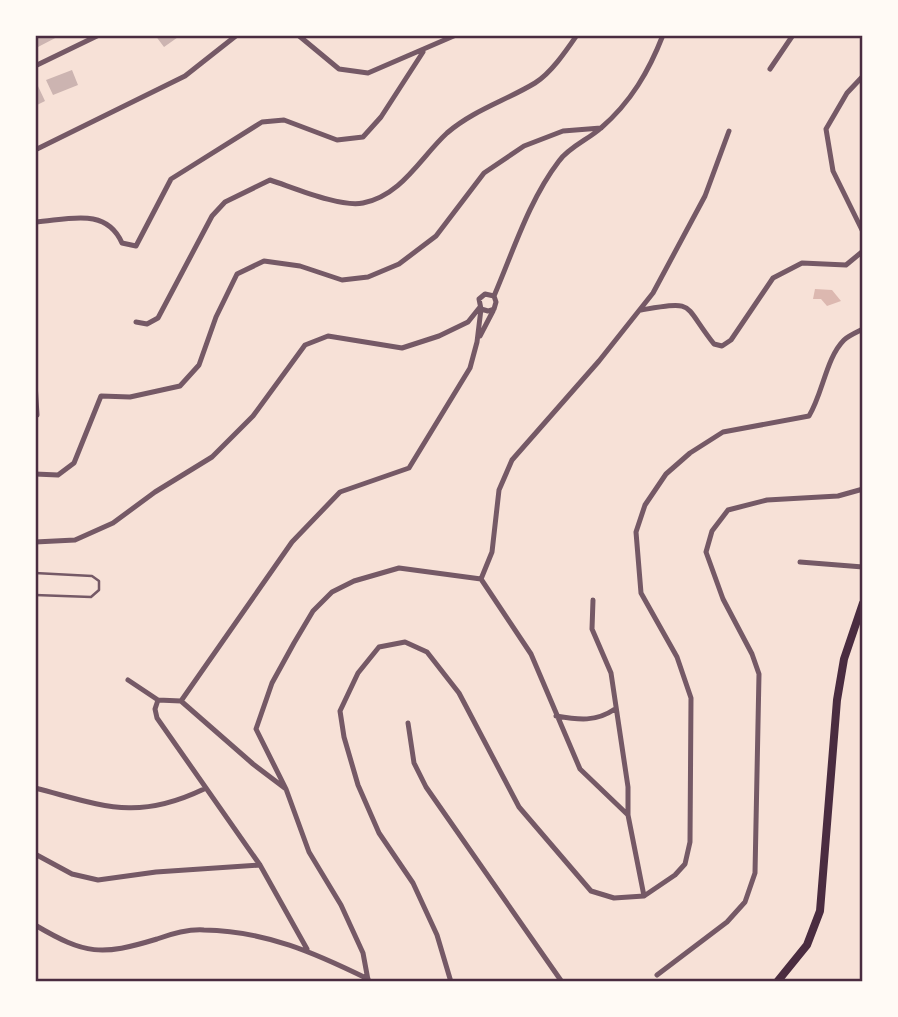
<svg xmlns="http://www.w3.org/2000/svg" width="898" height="1017" viewBox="0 0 898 1017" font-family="'PT Sans',sans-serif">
<rect width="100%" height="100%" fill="#f7e1d7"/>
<path fill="#dcb8b0" d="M815 289 832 290 841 301 827 306 821 299H813Z"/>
<path fill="#ccb4b1" d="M35 35H61L38 47Z
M155 35H181L164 47Z
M72 70 78 85 53 95 46 80Z
M37 84 45 101 35 106V85Z"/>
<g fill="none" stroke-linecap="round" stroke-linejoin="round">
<path stroke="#755966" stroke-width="2.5" d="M35 573 92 576 99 581V590L91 597 35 595"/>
<path stroke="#755966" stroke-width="5" d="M298 35 339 69 368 73 456 35
M35 66 99 35
M770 69 793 35
M863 76 847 93 826 129 833 171 863 232
M35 150 185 76 237 35
M35 222C67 220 106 206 122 243L136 246 171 179 262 122 284 120 337 140 363 137 381 117 423 52
M494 296C513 252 529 200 559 161 569 147 589 139 601 128 631 102 649 71 663 35
M641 310C697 301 681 302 714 344L722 346 731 340 773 278 802 263 846 265 863 251
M136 322 147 324 158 318 212 216 225 202 270 180C292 187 341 208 363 203 402 195 420 158 447 133 474 110 505 101 535 83 551 73 566 51 577 35
M480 336 493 311
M35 383 37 415
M35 474 58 475 74 463 101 396 130 397 180 386 199 365 216 317 237 274 264 261 300 266 342 280 368 277 399 264 436 236 484 173 524 146 563 131 601 128
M35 542 75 540 113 523 155 492 212 457 253 416 305 345 328 336 402 348 439 336 468 322 480 307
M800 562 863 567
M481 579 492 552 499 490 512 460 599 361 653 293 705 196 729 131
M128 680 158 700
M181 701 292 542 340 492 409 468 470 368 477 342 481 309 479 299 485 294 494 296 496 302 494 309 488 311 481 309
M181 701 253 764 286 789 309 852 341 905 363 953 368 980
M181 701 158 700 155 709 157 718 260 865 307 949
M556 716C579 720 596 722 615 709
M408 723 414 763 426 787 562 982
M35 788C102 805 135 822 204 789
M286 789 256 729 272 683 294 643 313 611 332 592 354 581 399 568 481 579 531 654 580 769 628 815V787L611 673 592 629 593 600
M628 815 644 896
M35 854 72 874 98 880 156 872 260 865
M35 925C86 955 101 956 157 939 171 934 189 929 204 930 266 931 315 953 368 979
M657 975 727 922 745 902 755 873 759 674 752 654 723 599 706 552 712 531 728 510 767 500 838 496 863 489
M451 982 437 935 413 883 379 833 358 785 344 737 340 711 358 673 379 647 405 642 427 652 459 693 519 807 591 891 614 898 644 896 675 875 685 864 690 842 691 698 677 657 641 593 636 532 645 505 666 474 690 453 723 432 809 416C823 393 826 358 844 340 848 336 857 332 863 329"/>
<path stroke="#4a2c40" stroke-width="8" d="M777 982 807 945 820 911 837 700 844 659 863 603"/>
</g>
<rect width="898" height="1017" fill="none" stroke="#fffaf5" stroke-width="74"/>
<rect x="37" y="37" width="824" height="943" fill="none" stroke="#4a2c40" stroke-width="2.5"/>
</svg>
